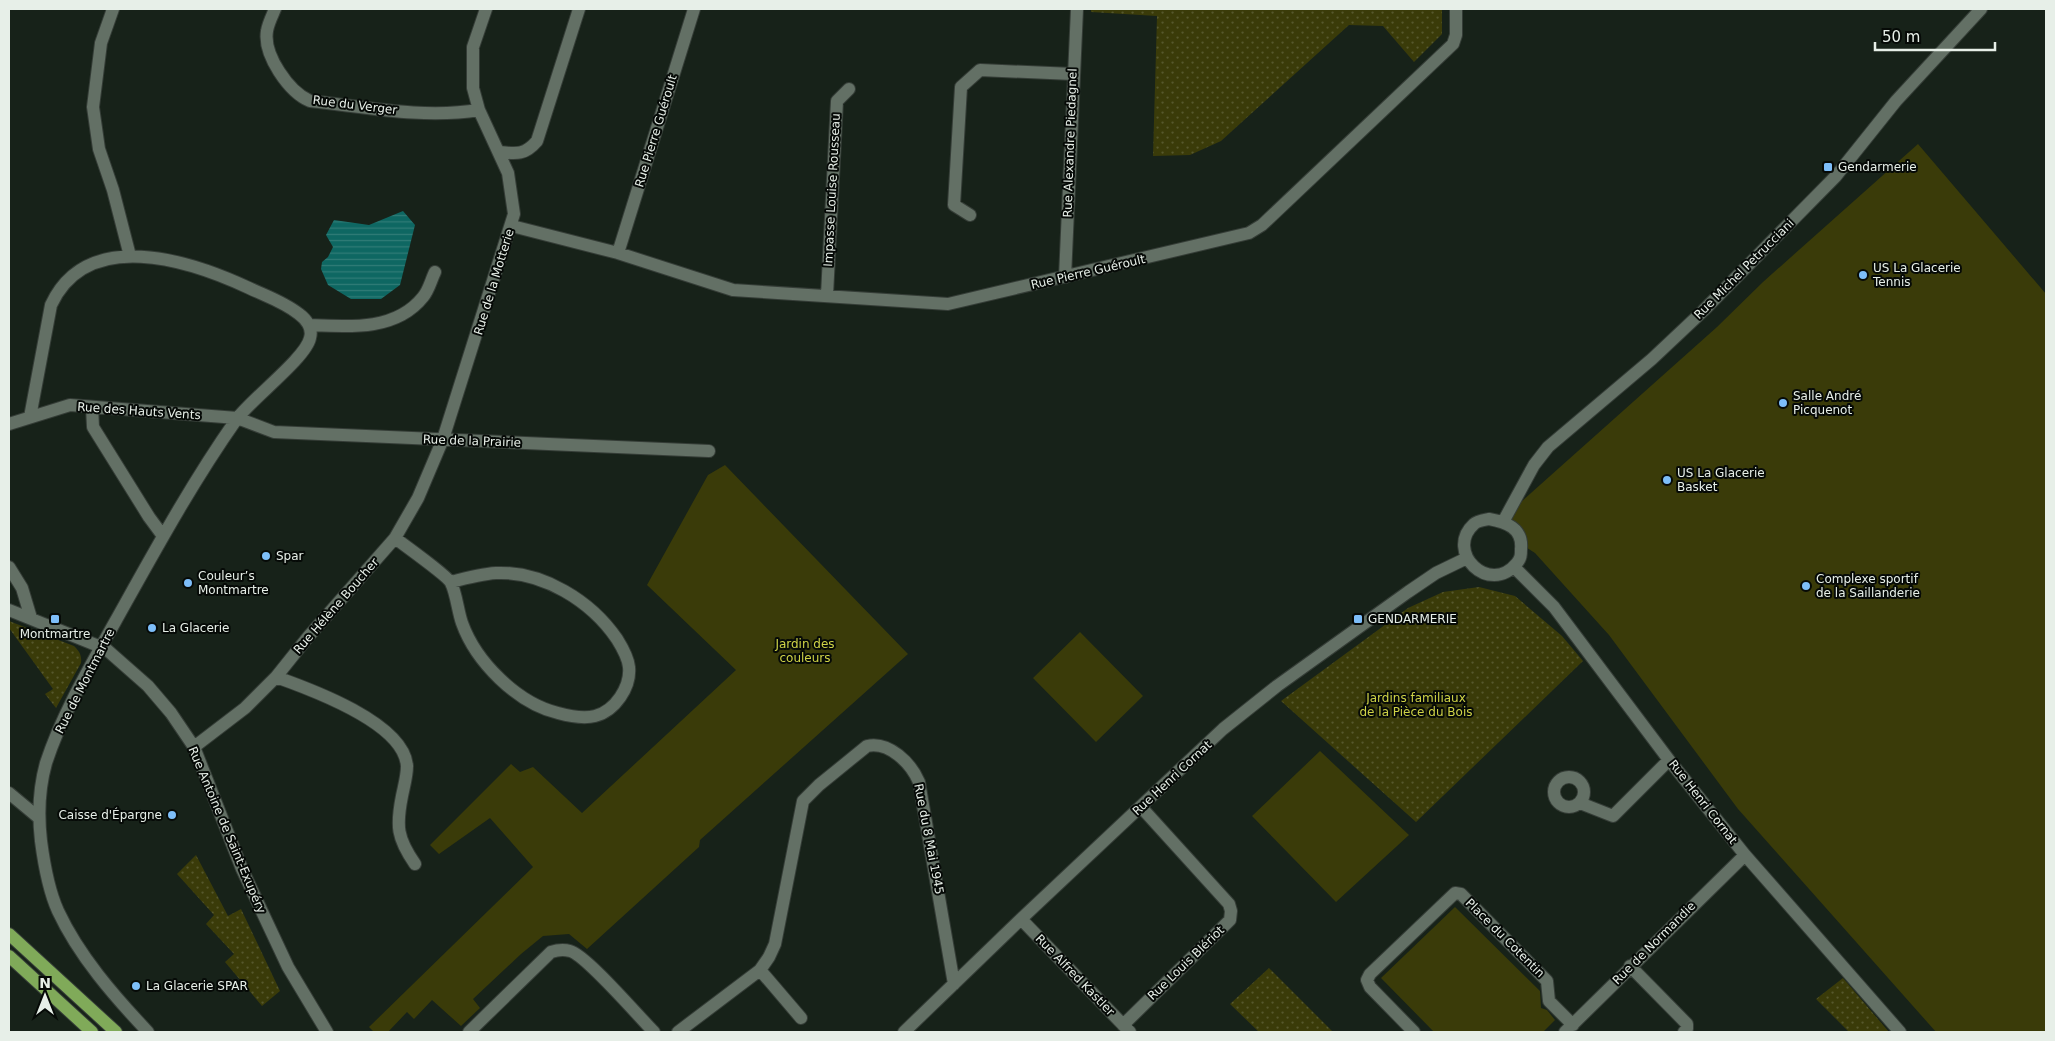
<svg xmlns="http://www.w3.org/2000/svg" width="2055" height="1041" viewBox="0 0 2055 1041" font-family="'DejaVu Sans',sans-serif">
<defs>
<pattern id="grass-dots" width="8" height="8" patternUnits="userSpaceOnUse" patternTransform="scale(1.25)"><rect width="8" height="8" fill="#3a3b09"/><path d="M2 2h.1M6 6h.1" fill="none" stroke="#56582d" stroke-width="1.8" stroke-linecap="round"/></pattern>
<pattern id="water-rules" width="6" height="5" patternUnits="userSpaceOnUse" patternTransform="scale(1.25)"><rect width="6" height="5" fill="#0e6762"/><path d="M0 2.5h6" fill="none" stroke="#317d78"/></pattern>
</defs>
<rect width="100%" height="100%" fill="#172219"/>
<path fill="url(#grass-dots)" d="M1091 9H1442V34L1414 62 1383 26 1349 25 1221 141 1190 155 1153 156 1157 16 1091 12Z
M1479 587 1515 596 1562 636 1583 661 1416 822 1281 701 1408 608 1443 592Z
M9 621 74 646C79 651 82 655 81 663L56 708 45 694 53 689 9 628Z
M196 855 228 916 241 909 280 991 262 1006 225 962 234 954 206 924 214 915 177 874Z
M1269 968 1333 1032H1259L1230 1004Z
M1843 978 1889 1032H1849L1816 999Z"/>
<path fill="#3a3b09" d="M1918 144 2046 294V1032H1936L1738 809 1609 635 1535 553 1524 546 1509 519 1521 502 1717 327 1763 282Z
M725 465 908 654 700 840 699 847 587 949 569 934 543 936 521 954 473 999 480 1008 461 1026 432 1000 414 1019 407 1012 388 1032H374L369 1027 533 867 490 818 439 854 430 845 511 764 520 772 533 767 582 813 736 670 647 585 708 475Z
M1080 632 1143 696 1096 742 1033 678Z
M1320 751 1409 835 1336 902 1252 816Z
M1455 907 1540 991 1541 1008 1547 1010 1555 1020 1543 1032H1434L1381 978Z"/>
<path fill="url(#water-rules)" d="M403 211 415 225 400 285 381 299H351L328 285 321 269 322 262 328 257 333 247 326 235 334 220 369 225Z"/>
<g fill="none" stroke-linecap="round" stroke-linejoin="round">
<defs>
<path id="minor" d="M113 9 101 43 93 107 99 149 113 190 130 256
M275 9C272 16 268 24 267 31 263 55 289 92 310 101 366 107 423 119 479 110
M499 152C517 154 525 155 537 141L579 9
M970 215 954 205 961 87 980 70 1073 74
M512 226 618 253 733 290 948 304 1249 233 1262 225 1453 44 1456 35V9
M618 253 694 9
M1065 277 1077 9
M827 295 837 101 849 89
M310 325C349 327 396 331 423 297 429 290 431 280 435 272
M92 407 93 427 149 517 163 536
M30 417 51 305C87 227 189 260 249 288 266 296 284 302 299 314 306 319 313 328 310 338 306 358 250 400 236 420 191 484 153 554 115 622 90 667 62 714 46 763 39 788 38 815 41 841 44 864 48 889 58 911 79 956 114 996 148 1032
M9 424 70 405 237 418 274 432 709 451
M1489 519C1506 522 1523 528 1521 549 1521 555 1521 558 1517 563 1489 597 1444 551 1474 524 1477 521 1484 520 1489 519Z
M1503 522 1534 465 1548 447 1652 359 1703 311 1836 176 1896 101 1981 9
M395 538C404 545 448 576 451 583 456 592 458 612 462 623 476 662 517 703 558 713 569 716 583 719 595 716 615 711 631 687 629 667 628 657 622 647 617 639 591 601 543 571 496 573 481 574 466 578 451 582
M9 567 22 588 31 618
M1514 567 1554 607 1669 760 1745 855 1900 1032
M9 610 106 649 148 686 171 713 194 747 242 869 288 967 327 1032
M276 677C310 689 404 723 407 766 407 776 404 786 402 796 396 826 397 838 415 864
M194 747 245 708 276 677 308 637 395 538 418 498 443 439 514 214 508 173 479 110 473 88V47L486 9
M1554 792a15 15 0 1 1 30 0a15 15 0 1 1-30 0Z
M9 793 39 818
M1580 803 1613 816 1669 760
M1021 919 1130 1032
M1630 966 1687 1024V1029L1684 1032
M760 970 801 1018
M1123 1025 1230 920 1231 911 1229 904 1141 807
M469 1032 551 952C557 950 563 949 570 951 586 955 639 1017 654 1032
M678 1032 760 970 769 957 775 944 803 801 819 785 867 746C889 741 911 763 919 782L954 984
M904 1032 1021 919 1223 729 1277 686 1408 592 1436 573 1467 558
M1414 1032 1370 987 1367 980 1370 974 1455 893 1461 894 1547 981 1549 1001 1573 1025
M1565 1032 1745 855"/>
<path id="major" d="M9 934 116 1032
M9 956 92 1032"/>
</defs>
<use href="#minor" stroke="#353d37" stroke-width="14"/>
<use href="#major" stroke="#353d37" stroke-width="14"/>
<use href="#minor" stroke="#637065" stroke-width="12"/>
<use href="#major" stroke="#80aa59" stroke-width="12"/>
</g>
<g fill="#7dbef9" stroke="#060a07" stroke-width="2">
<rect x="1823" y="162" width="10" height="10" rx="2.5"/>
<circle cx="1863" cy="275" r="5"/>
<circle cx="1783" cy="403" r="5"/>
<circle cx="1667" cy="480" r="5"/>
<circle cx="266" cy="556" r="5"/>
<circle cx="188" cy="583" r="5"/>
<circle cx="1806" cy="586" r="5"/>
<rect x="50" y="614" width="10" height="10" rx="2.5"/>
<rect x="1353" y="614" width="10" height="10" rx="2.5"/>
<circle cx="152" cy="628" r="5"/>
<circle cx="172" cy="815" r="5"/>
<circle cx="136" cy="986" r="5"/>
</g>
<g text-anchor="middle" dominant-baseline="central" stroke-width="4" stroke-linejoin="round" paint-order="stroke">
<g font-size="12" fill="#e7efe8" stroke="#060a07">
<text transform="translate(355 105) rotate(7)">Rue du Verger</text>
<text transform="translate(656 131) rotate(-73)">Rue Pierre Guéroult</text>
<text transform="translate(1070 143) rotate(-88)">Rue Alexandre Piedagnel</text>
<text transform="translate(832 190) rotate(-87)">Impasse Louise Rousseau</text>
<text transform="translate(1744 269) rotate(-45)">Rue Michel Petrucciani</text>
<text transform="translate(1088 272) rotate(-13)">Rue Pierre Guéroult</text>
<text transform="translate(494 282) rotate(-73)">Rue de la Motterie</text>
<text transform="translate(139 411) rotate(4)">Rue des Hauts Vents</text>
<text transform="translate(472 441) rotate(2)">Rue de la Prairie</text>
<text transform="translate(336 606) rotate(-49)">Rue Hélène Boucher</text>
<text transform="translate(85 681) rotate(-63)">Rue de Montmartre</text>
<text transform="translate(1172 778) rotate(-43)">Rue Henri Cornat</text>
<text transform="translate(1703 802) rotate(52)">Rue Henri Cornat</text>
<text transform="translate(227 830) rotate(67)">Rue Antoine de Saint-Exupéry</text>
<text transform="translate(929 839) rotate(79)">Rue du 8 Mai 1945</text>
<text transform="translate(1505 938) rotate(45)">Place du Cotentin</text>
<text transform="translate(1654 943) rotate(-45)">Rue de Normandie</text>
<text transform="translate(1186 963) rotate(-44)">Rue Louis Blériot</text>
<text transform="translate(1075 975) rotate(46)">Rue Alfred Kastler</text>
</g>
<g font-size="12" fill="#e7efe8" stroke="#060a07" text-anchor="start">
<text x="1838" y="167">Gendarmerie</text>
<text x="1873" y="268">US La Glacerie<tspan x="1873" dy="14">Tennis</tspan></text>
<text x="1793" y="396">Salle André<tspan x="1793" dy="14">Picquenot</tspan></text>
<text x="1677" y="473">US La Glacerie<tspan x="1677" dy="14">Basket</tspan></text>
<text x="276" y="556">Spar</text>
<text x="198" y="576">Couleur’s<tspan x="198" dy="14">Montmartre</tspan></text>
<text x="1816" y="579">Complexe sportif<tspan x="1816" dy="14">de la Saillanderie</tspan></text>
<text x="1368" y="619">GENDARMERIE</text>
<text x="162" y="628">La Glacerie</text>
<text x="55" y="634" text-anchor="middle">Montmartre</text>
<text x="162" y="815" text-anchor="end">Caisse d'Épargne</text>
<text x="146" y="986">La Glacerie SPAR</text>
</g>
<g font-size="12" fill="#cfd347" stroke="#060a07">
<text x="805" y="644">Jardin des<tspan x="805" dy="14">couleurs</tspan></text>
<text x="1416" y="698">Jardins familiaux<tspan x="1416" dy="14">de la Pièce du Bois</tspan></text>
</g>
</g>
<rect width="2055" height="1041" fill="none" stroke="#e7efe8" stroke-width="20"/>
<g transform="translate(45 996)" stroke="#060a07" stroke-width="4" paint-order="stroke">
<path d="M0-4L9 19L0 12L-9 19Z" fill="#e7efe8"/>
<text y="-8" font-size="14" font-weight="bold" text-anchor="middle" fill="#e7efe8">N</text>
</g>
<path d="M1875 42v8h120v-8" fill="none" stroke="#e7efe8" stroke-width="2.5"/>
<text x="1882" y="42" font-size="15" fill="#e7efe8" stroke="#060a07" stroke-width="4" paint-order="stroke">50 m</text>
</svg>
